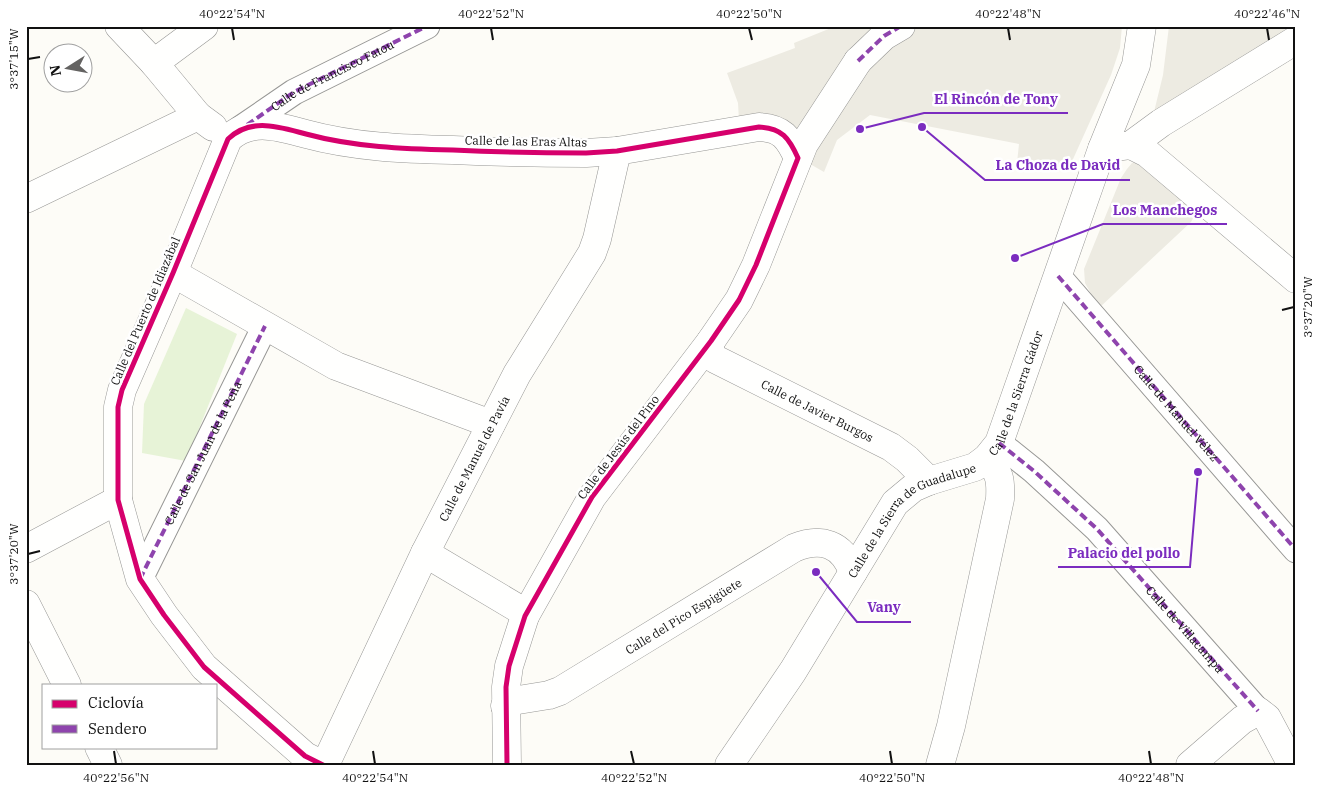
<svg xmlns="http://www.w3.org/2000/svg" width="1322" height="791" viewBox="0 0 1322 791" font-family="'IBM Plex Serif',serif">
<rect width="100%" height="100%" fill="#fdfcf7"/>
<path fill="#e7f3d7" d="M186 308 237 334 186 461 142 453 144 404Z"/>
<path fill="#edebe2" d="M836 26H1122L1120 48 1111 75 1069 168H1040L1017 163 1019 144 870 115 837 140 824 172 810 164 796 137 739 121 738 103 727 73 795 48 794 43Z
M1169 26H1296L1154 112 1163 75Z
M1139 161 1199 207 1191 222 1099 308 1085 283 1084 269 1121 178 1127 169 1132 163Z"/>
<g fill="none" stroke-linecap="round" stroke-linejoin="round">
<defs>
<path id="pedestrian" d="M240 129 294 92 427 26
M1058 276 1296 550
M999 443 1034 471 1097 529 1258 711
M140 579 265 326"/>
<g id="minor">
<path d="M119 26 154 63 198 116 213 127"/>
<path d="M858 61 884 36 901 26"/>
<path d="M154 63 204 26"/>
<path d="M1131 145 1147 153 1296 279"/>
<path d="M1102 149 1131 145 1161 123 1296 40"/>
<path d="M26 199 198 116"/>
<path d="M173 273 336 366 491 424"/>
<path id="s1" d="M711 341C709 348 710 353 715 359L891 447 907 459 929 481"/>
<path d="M26 549 118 500"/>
<path d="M425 553 519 609 525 616"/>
<path d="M26 604 67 685"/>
<path id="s2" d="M505 706 512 701 549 695 560 691 794 548C821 537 842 543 853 572"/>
<path d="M99 747 108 765"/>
<path d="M323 765 305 756 204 667 164 615 140 579 118 500V407L122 390 173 273 228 139C251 117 279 127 306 134 354 147 404 149 453 150 497 152 542 153 586 153L617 151 759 127C782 128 789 138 798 158"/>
<path id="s3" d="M325 765 425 553 517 374 592 253 597 239 617 151"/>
<path d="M940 765 951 726 1000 499C1001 480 1000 473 987 458"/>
<path d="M1190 765 1242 720 1258 711 1267 718 1292 765"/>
</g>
<g id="tertiary">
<path d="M507 765 506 687 509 666 525 616 592 497 711 341 739 300 756 265 804 144 858 61"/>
<path id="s4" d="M729 765 793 671 895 503 913 488 929 481 975 467 987 458 999 443 1102 149 1136 65 1142 26"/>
</g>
</defs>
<use href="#pedestrian" stroke="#979795" stroke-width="27"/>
<use href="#minor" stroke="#979795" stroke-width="29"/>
<use href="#tertiary" stroke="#979795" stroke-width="29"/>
<use href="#pedestrian" stroke="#fffffe" stroke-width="25"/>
<use href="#minor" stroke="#fffffe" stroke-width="28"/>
<use href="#tertiary" stroke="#fffffe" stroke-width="28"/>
<g stroke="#8e44ad" stroke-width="4" stroke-dasharray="8 4" stroke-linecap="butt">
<path d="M858 61 884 36 901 26"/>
<path id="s5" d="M247 125 294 92 427 26"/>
<path id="s6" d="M1058 276 1296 550"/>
<path id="s7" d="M999 443 1034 471 1097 529 1258 711"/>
<path id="s8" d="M140 579 265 326"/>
</g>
<defs>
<path id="cycleway" d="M323 765 305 756 204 667 164 615 140 579 118 500V407L122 390 173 273 228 139C251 117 279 127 306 134 354 147 404 149 453 150 497 152 542 153 586 153L617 151 759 127C782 128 789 138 798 158L756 265 739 300 711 341 592 497 525 616 509 666 506 687 507 765"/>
</defs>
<use href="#cycleway" stroke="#fff" stroke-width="8"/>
<use href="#cycleway" stroke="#d6006c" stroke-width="5"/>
</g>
<path fill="none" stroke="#111" stroke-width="2" d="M232 28 234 40M491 28 493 40M749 28 752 40M1008 28 1010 40M1267 28 1269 40M28 59 40 57M1282 310 1294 307M28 554 40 551M114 751 116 764M373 751 375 764M631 751 634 764M890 751 892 764M1149 751 1151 764"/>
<g text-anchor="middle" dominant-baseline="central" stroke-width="5" stroke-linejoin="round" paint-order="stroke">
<g font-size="12" fill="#111" stroke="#fff">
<text stroke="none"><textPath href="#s5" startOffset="99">Calle de Francisco Fatou</textPath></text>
<text transform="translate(526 141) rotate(1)">Calle de las Eras Altas</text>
<text transform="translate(145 311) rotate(-67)">Calle del Puerto de Idiazábal</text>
<text stroke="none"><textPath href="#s4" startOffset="486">Calle de la Sierra Gádor</textPath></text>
<text stroke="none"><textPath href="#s1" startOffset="134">Calle de Javier Burgos</textPath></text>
<text stroke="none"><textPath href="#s6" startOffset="181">Calle de Manuel Vélez</textPath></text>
<text transform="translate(618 447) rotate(-53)">Calle de Jesús del Pino</text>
<text stroke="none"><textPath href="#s8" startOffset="141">Calle de San Juan de la Peña</textPath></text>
<text stroke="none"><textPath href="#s3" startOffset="341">Calle de Manuel de Pavía</textPath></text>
<text stroke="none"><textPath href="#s4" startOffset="312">Calle de la Sierra de Guadalupe</textPath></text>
<text stroke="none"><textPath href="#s2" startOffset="202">Calle del Pico Espigüete</textPath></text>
<text stroke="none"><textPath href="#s7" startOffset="264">Calle de Villacampa</textPath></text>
</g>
</g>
<path fill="none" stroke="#7b2cbf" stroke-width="2" d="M860 129L924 113H1068M922 127L985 180H1130M1015 258L1103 224H1227M1198 472L1190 567H1058M816 572L857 622H911"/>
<g fill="#7b2cbf" stroke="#fff" stroke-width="2">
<circle cx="860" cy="129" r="5"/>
<circle cx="922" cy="127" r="5"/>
<circle cx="1015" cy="258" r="5"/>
<circle cx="1198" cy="472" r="5"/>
<circle cx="816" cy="572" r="5"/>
</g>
<g font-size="14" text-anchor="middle" font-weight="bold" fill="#7b2cbf" stroke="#fff" stroke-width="5" stroke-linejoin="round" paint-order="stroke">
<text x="996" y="104">El Rincón de Tony</text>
<text x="1058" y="170">La Choza de David</text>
<text x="1165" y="215">Los Manchegos</text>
<text x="1124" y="558">Palacio del pollo</text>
<text x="884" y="612">Vany</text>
</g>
<rect width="1322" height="791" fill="none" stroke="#ffffff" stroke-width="55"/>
<rect x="42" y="684" width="175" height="65" fill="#ffffff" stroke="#a0a0a0"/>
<rect x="52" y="700" width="25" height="8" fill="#d6006c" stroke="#a0a0a0"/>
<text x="88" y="708" font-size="15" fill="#111111">Ciclovía</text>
<rect x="52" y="725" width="25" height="8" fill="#8e44ad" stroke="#a0a0a0"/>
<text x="88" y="734" font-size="15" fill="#111111">Sendero</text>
<g transform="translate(68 68) rotate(259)"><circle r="24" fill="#ffffff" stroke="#a0a0a0"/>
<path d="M0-4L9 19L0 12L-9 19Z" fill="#646362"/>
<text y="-8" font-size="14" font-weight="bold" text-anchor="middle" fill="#111111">N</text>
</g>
<rect x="28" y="28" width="1266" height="736" fill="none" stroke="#111" stroke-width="2"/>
<g font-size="12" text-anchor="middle" fill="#111">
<text x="232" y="18">40°22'54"N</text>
<text x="491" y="18">40°22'52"N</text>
<text x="749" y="18">40°22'50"N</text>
<text x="1008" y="18">40°22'48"N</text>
<text x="1267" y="18">40°22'46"N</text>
<text transform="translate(14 59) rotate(-90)" y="4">3°37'15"W</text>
<text transform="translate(1308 307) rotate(-90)" y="4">3°37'20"W</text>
<text transform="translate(14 554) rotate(-90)" y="4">3°37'20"W</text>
<text x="116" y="782">40°22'56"N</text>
<text x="375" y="782">40°22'54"N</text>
<text x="634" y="782">40°22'52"N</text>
<text x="892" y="782">40°22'50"N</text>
<text x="1151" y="782">40°22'48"N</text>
</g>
</svg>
